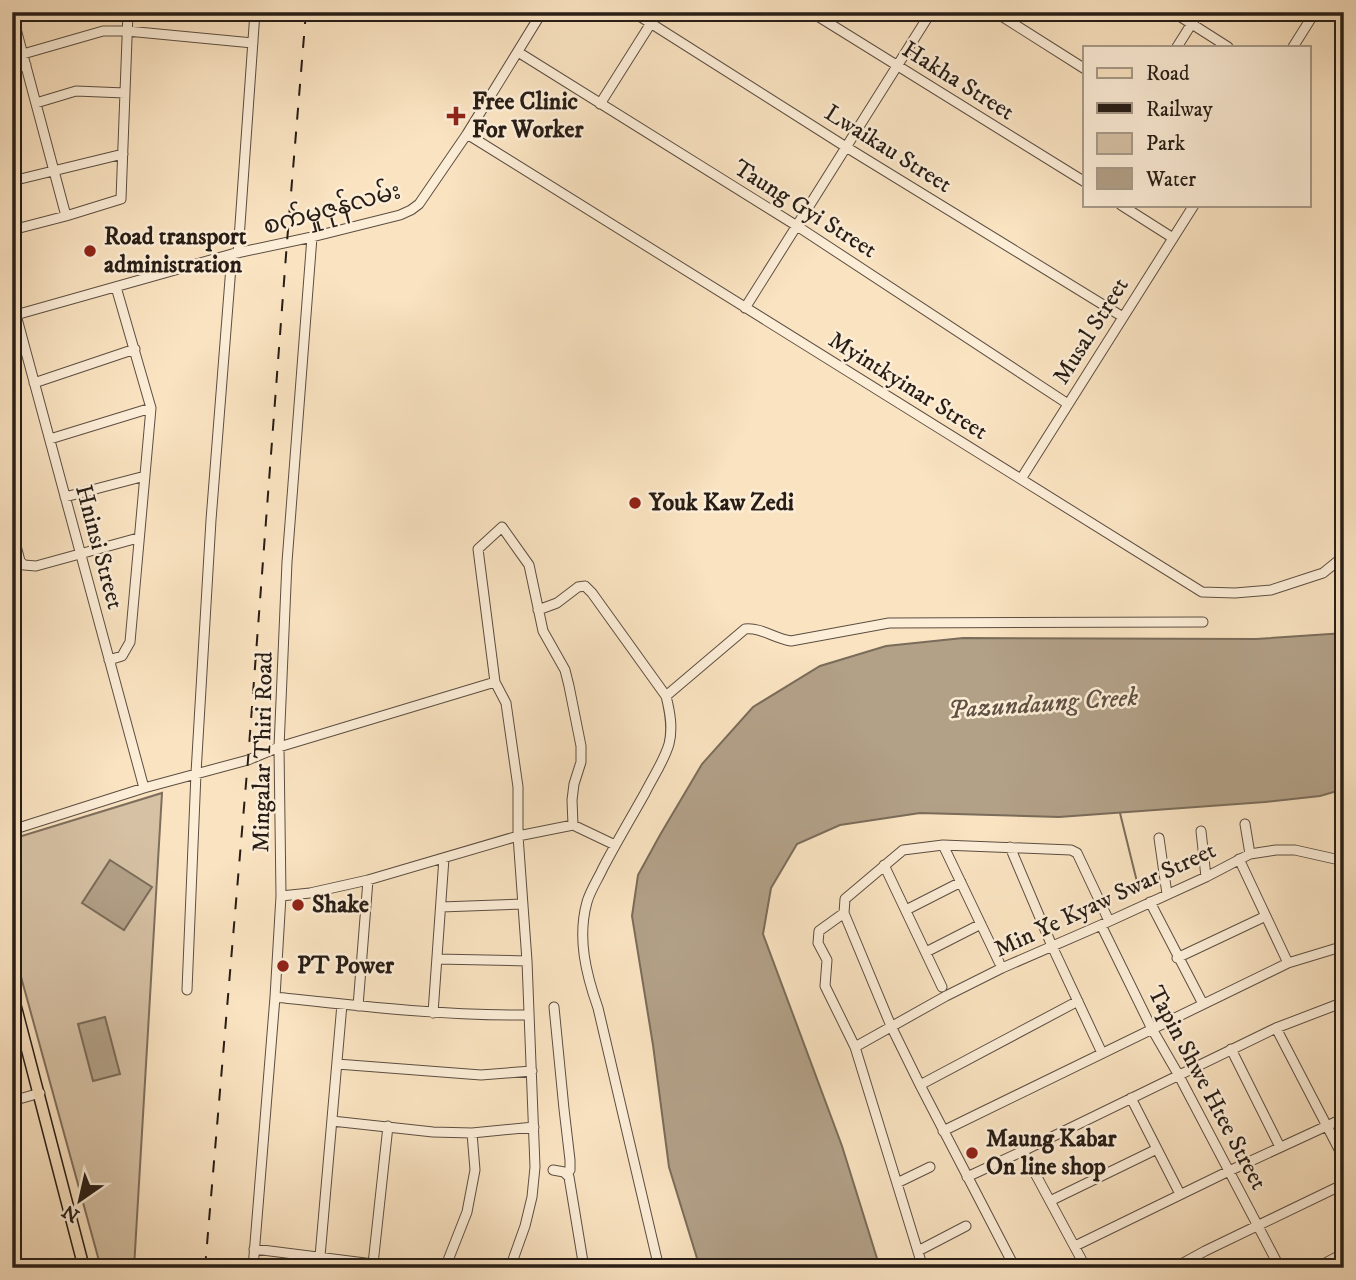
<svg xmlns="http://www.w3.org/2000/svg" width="1356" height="1280" viewBox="0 0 1356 1280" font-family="'IM FELL DW Pica','Noto Sans Myanmar',serif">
<rect width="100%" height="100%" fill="#fae3c1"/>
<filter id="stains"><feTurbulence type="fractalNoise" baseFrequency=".00286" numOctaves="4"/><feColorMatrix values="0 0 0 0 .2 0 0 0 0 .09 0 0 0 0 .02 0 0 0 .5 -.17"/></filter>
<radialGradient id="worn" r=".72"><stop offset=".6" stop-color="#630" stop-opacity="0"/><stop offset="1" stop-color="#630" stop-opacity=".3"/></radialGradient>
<path fill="#d6c1a4" stroke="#7e6f5d" stroke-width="2" d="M162 793 134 1268H101L12 944V839Z"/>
<path fill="#b2a087" stroke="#7a6c5a" stroke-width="2" d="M1344 633V789L1320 796 1265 802 1059 817 920 813 840 825 797 844 771 888 763 934 842 1146 880 1268H700L669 1167 653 1045 632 916 638 875 660 835 702 764 753 707 820 666 886 646 963 638 1256 639Z
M110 860 152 887 124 930 82 903Z
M105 1017 120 1074 93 1081 78 1024Z"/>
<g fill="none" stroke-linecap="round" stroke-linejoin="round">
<path stroke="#7a6c5a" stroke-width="2" d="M1120 813 1139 890"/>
<defs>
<path id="minor" d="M633 12 846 147 1123 317
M811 12 1085 182
M995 12 1085 69
M1173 12 1228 47
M12 14 66 216
M1177 47 1199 12
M1293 47 1315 12
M518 52 797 226 1068 404
M23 54 103 31H127L253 43
M12 69 26 65
M36 103 76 91 125 93
M600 104 658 12
M467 134 1202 592 1235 593 1271 590 1323 573 1344 556
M12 181 123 154
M1121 205 1173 238
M12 230 66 216 121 199 128 12
M238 253 255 12
M745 308 931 12
M16 315 144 788
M12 316 232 254 312 237 400 215 411 210 419 204 467 134 542 12
M34 383 135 349
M50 439 151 408
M1021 479 1194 205
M65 497 145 476
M12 531 20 561 24 565 36 566 138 538
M538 610 557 603 578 587 585 586 592 593 666 696C670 712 673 728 669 744 664 761 653 777 645 793 631 818 616 843 603 868 598 879 590 891 587 902 577 938 586 974 598 1008L659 1268
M109 660 122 656 130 642 151 408 116 287
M666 696 745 629C761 627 775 639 791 641L889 623 1203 622
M1245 824 1250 854
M12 830 144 788 248 760 279 747 495 682
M1201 831 1206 877
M1159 838 1167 894
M943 845 999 962
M1010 847 1052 946 1102 1053
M1239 859 1288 963
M884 865 942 987
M281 896 310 893 368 880 518 836 573 825 615 845
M1150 902 1203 1004
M441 907 523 904
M906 910 961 882
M844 913 819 931 818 943 827 960 825 986 855 1047 923 1268
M1101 925 1152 1029 1178 1074 1280 1268
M926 952 981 924
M1177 958 1266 916
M437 959 527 961
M187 990 196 773 211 520 232 254
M275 997C359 1006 444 1016 529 1015
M358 1006 368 880
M554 1007 564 1109 570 1160V1170L567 1174
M433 1013 444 858
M1276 1028 1344 1159
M855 1047 946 996 1002 968 1101 925 1206 877 1250 854 1276 850H1295L1344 861
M1231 1049 1280 1147
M337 1064 481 1075 532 1071
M920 1085 1078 1001
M1131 1098 1180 1194
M12 1101 40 1093
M332 1121 433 1132 472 1133 534 1127
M943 1131 1288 963 1344 946
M1023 1151 1086 1268
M553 1170 564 1172 569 1177 584 1268
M967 1177 1023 1151 1276 1028 1344 1002
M897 1183 930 1167
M1050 1201 1157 1149
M1075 1246 1229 1171 1344 1118
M254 1249 373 1264 390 1268
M918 1251 966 1226
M373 1264 388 1126
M253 1268 275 997 281 896 279 747 287 562 312 237
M319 1268 342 1004
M445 1268 467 1212 475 1170 472 1133
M510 1268 525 1226 532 1197 535 1167 527 961 518 836V787L506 703 495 682 478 549 502 527 529 565 543 631 565 670 569 686 581 746V762L574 784 572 800 573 825
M1015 1268 920 1085 891 1026 844 913 845 899 903 850 943 845 1071 850 1077 853 1109 921
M1174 1268 1205 1251 1344 1184
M1316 1268 1344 1253"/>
<path id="major" d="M12 992 84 1268"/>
</defs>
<use href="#minor" stroke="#5c4e41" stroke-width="11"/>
<use href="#major" stroke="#271d16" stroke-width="13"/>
<use href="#minor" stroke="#fcedd7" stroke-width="9"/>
<use href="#major" stroke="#fae3c1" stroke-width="10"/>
<path stroke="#271d16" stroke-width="2" stroke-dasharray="12 12" stroke-linecap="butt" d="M205 1268 248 760 287 242 306 12"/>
</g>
<g fill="#8f2418" stroke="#fcedd7" stroke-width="2.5">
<path d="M452.5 105.5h7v7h7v7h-7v7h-7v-7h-7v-7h7z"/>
<circle cx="90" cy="251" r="7"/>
<circle cx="635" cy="503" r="7"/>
<circle cx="298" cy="905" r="7"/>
<circle cx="283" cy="966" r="7"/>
<circle cx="972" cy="1153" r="7"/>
</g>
<g text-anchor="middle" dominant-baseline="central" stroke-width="5" stroke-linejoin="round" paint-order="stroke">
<g font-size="24" fill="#271d16" stroke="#fcedd7">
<text transform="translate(958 81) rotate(32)">Hakha Street</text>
<text transform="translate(888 149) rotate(32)">Lwaikau Street</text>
<text transform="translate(332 209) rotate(-15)">စက်မှုဇုန်လမ်း</text>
<text transform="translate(805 209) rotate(32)">Taung Gyi Street</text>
<text transform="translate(1091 331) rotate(-58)">Musal Street</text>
<text transform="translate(908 386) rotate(32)">Myintkyinar Street</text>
<text transform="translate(99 547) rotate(75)">Hninsi Street</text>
<text transform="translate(263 752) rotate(-89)">Mingalar Thiri Road</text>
<text transform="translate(1105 900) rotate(-25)">Min Ye Kyaw Swar Street</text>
<text transform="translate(1207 1088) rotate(62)">Tapin Shwe Htee Street</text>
</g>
<g font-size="24" font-weight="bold" fill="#271d16" stroke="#fcedd7" text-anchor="start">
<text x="472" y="102">Free Clinic<tspan x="472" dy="28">For Worker</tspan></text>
<text x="104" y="237">Road transport<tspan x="104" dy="28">administration</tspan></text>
<text x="649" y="503">Youk Kaw Zedi</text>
<text x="312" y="905">Shake</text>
<text x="297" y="966">PT Power</text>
<text x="986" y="1139">Maung Kabar<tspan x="986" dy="28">On line shop</tspan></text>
</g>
<g font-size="26" font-style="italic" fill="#5f5143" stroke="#fcedd7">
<text transform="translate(1043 704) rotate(-4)">Pazundaung Creek</text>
</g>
</g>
<rect width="1356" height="1280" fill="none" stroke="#fae3c1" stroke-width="42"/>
<rect x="14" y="14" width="1328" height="1252" fill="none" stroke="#271d16" stroke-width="3.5"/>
<rect x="21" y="21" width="1314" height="1238" fill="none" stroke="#271d16" stroke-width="2"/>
<rect x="1083" y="46" width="228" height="161" fill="#fcedd7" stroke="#a79a8a" stroke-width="2"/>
<rect x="1097" y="68" width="35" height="10" fill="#fae3c1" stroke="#a79a8a" stroke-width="2"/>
<text x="1146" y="80" font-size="21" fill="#271d16">Road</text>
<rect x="1097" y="103" width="35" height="10" fill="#271d16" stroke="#a79a8a" stroke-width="2"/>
<text x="1146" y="116" font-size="21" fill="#271d16">Railway</text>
<rect x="1097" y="133" width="35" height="21" fill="#d6c1a4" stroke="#a79a8a" stroke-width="2"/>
<text x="1146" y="150" font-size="21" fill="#271d16">Park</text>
<rect x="1097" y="168" width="35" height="21" fill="#b2a087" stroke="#a79a8a" stroke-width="2"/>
<text x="1146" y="186" font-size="21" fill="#271d16">Water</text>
<g transform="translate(80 1200) rotate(214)" stroke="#fcedd7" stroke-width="5" paint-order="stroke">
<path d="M0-5L12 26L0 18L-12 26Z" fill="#271d16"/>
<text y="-10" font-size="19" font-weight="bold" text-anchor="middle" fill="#271d16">N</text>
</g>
<rect width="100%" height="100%" filter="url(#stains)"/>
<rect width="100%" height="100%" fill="url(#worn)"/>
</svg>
